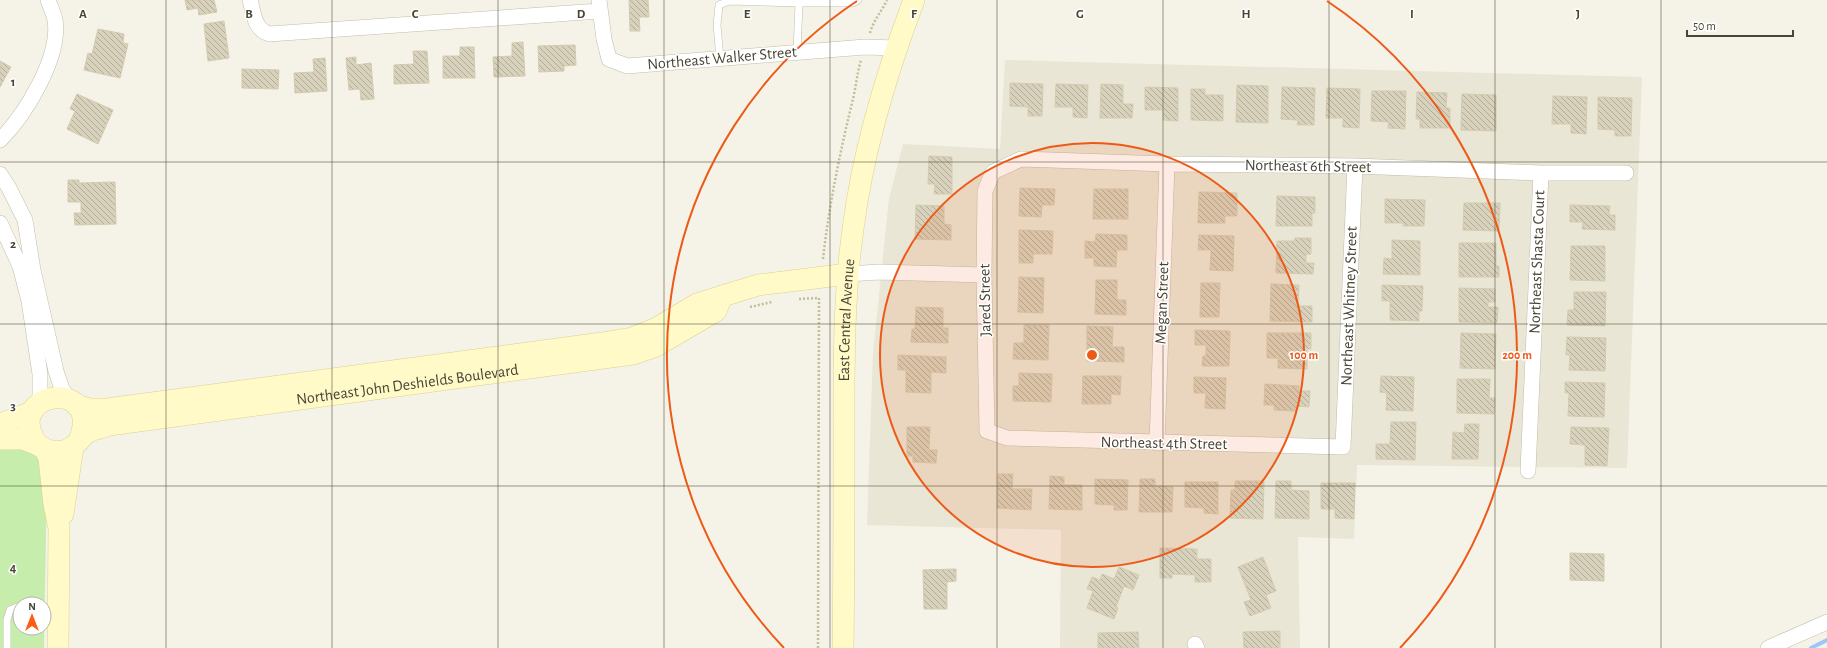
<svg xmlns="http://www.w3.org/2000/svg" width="1827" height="648" viewBox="0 0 1827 648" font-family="'Alegreya Sans',sans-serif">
<defs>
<pattern id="building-back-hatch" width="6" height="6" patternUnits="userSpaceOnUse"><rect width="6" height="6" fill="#d8d1bb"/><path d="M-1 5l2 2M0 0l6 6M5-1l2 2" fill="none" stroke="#b1ab99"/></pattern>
</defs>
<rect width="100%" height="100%" fill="#f5f3e7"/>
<path fill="#eae6d5" d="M1005 60 1642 77 1627 468 1357 465 1354 539 1298 537 1300 648H1060L1061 530 867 525 873 353 889 198 903 144 1000 149Z"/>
<path fill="#c6edac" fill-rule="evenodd" d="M0 448C29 450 35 446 47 476L44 648H0ZM20 604H44V628H20Z"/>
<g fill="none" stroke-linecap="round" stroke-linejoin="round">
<path stroke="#9ec5f8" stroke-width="4" d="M1811 648 1827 640"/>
</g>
<path fill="url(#building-back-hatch)" stroke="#d4cbae" d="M185 0H214L217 12 199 15 198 8 187 10Z
M629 0H648L649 17H639L640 31H630Z
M224 21 229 58 208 61 204 24Z
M98 29 124 34 123 43 128 44 120 78 84 70 88 53 92 54Z
M523 42 525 76 494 77 493 57 512 56V43Z
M575 45 576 65 564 66V71L539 72 538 46Z
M460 47H474L475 78H443V56H460Z
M413 51H427L429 83 394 84V65L414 64Z
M356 57V65L371 63 374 99 361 100 360 89 349 90 346 58Z
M325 58 327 91 295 93 294 73 314 72 313 59Z
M0 61 11 67 0 87Z
M242 69 279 70 278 89 242 88Z
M1010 83 1043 84 1042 116H1028V107L1010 106Z
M1056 84 1088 85 1087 118 1073 117V107H1055Z
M1101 84 1123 85V104H1133L1132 118H1100Z
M1237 85 1268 86V123L1236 122Z
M1145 87 1178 88V121L1163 120V110H1145Z
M1282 87 1315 88 1314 125H1297L1298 120 1281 119Z
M1327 88 1360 89 1359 128 1343 127V118H1326Z
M1191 89H1205V95H1223V121L1191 120Z
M1372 91H1406L1405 129 1388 128 1389 122 1371 121Z
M1417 92 1447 93 1446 108H1450V128H1420V119H1416Z
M77 94 113 110 98 144 67 129 75 111 70 109Z
M1462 94 1496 95V131L1461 130Z
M1553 96 1587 97 1586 134 1571 133V124H1552Z
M1598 97 1632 98 1631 136H1615V130L1598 129Z
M929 156 952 157V194H934L935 184H928Z
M68 180H79V183L115 182 116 224 75 225 74 213H81V202H68Z
M1020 188 1055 189 1054 205H1042L1041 217 1019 216Z
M1094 189H1128V219H1093Z
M1199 192 1237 193V216H1225V223H1198Z
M1277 196 1315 197V213H1312V226H1276Z
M1385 199 1425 200 1424 226H1403V223H1385Z
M1464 203H1500L1499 231 1463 230Z
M916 205 944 206V224L951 225V240L915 239Z
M1570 205 1610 206 1609 215H1615V230L1582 229 1583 222H1570Z
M1019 230 1053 231 1052 254H1033V263H1019Z
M1096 234 1127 235V250H1117L1116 267 1094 266V258H1085V241L1095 242Z
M1199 235 1234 236 1233 271 1210 270 1211 250H1198Z
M1295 238H1311V254H1306V263H1314L1313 274 1276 273 1277 241H1295Z
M1392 240 1420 241V275L1383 274 1384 258 1392 259Z
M1459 243H1496V266H1499V277H1459Z
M1571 246H1605V281L1570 280Z
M1019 277 1044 278 1043 313 1018 312Z
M1096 280H1117V300H1126V315L1095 314Z
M1201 283H1220L1219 317H1200Z
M1271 284 1299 285 1298 306H1312V322L1270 321Z
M1382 285 1423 286 1422 311H1419V321L1390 320V301H1382Z
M1459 288 1495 289V302H1488V307H1498L1497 323 1459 322Z
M1574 292H1606L1605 326 1567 325 1568 310H1574Z
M916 307 943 308V328H948V343L911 342 912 329H915Z
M1024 325H1049L1048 360 1013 359 1014 343H1024Z
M1087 326 1113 327 1112 347H1124V362L1087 361Z
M1195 330 1230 331 1229 366H1202L1203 356H1206V345H1195Z
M1267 333H1311V349H1307V369L1278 368V358H1267Z
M1461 333 1496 334 1495 369 1460 368Z
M1567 337 1606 338 1605 371 1569 370 1570 355H1566Z
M898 355 946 357V373L931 372V393L906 392V370H898Z
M1019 373 1052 374 1051 402 1013 401V386H1019Z
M1083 376H1121L1120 395 1111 394V404H1082Z
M1381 376 1414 377 1413 411 1386 410 1387 393 1380 392Z
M1194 377 1226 378 1225 409 1205 408 1206 393H1194Z
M1457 379H1490L1489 398H1495L1494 414 1457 413Z
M1565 382 1605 383 1604 417 1568 416 1569 393H1565Z
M1265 384 1299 386V391H1310L1309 407 1296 406V411L1274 410V405H1264Z
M1391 422H1416L1415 460 1376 459V444H1390Z
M1465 424H1479L1478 459H1452L1453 432 1464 433Z
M907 427H930L929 450H937L936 463 913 462V456H907Z
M1571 427 1609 428 1607 466 1585 465V445L1570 444Z
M998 474H1013L1012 489H1032L1031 510 997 508Z
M1050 476 1064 477V485H1082V510L1049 509Z
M1095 479 1128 480 1127 510H1114V505L1095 504Z
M1140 479H1155V486L1173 487 1172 512H1139Z
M1235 481H1264L1263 519 1230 518 1231 490H1235Z
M1276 481H1291V490L1309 491V519L1275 518Z
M1185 482H1218V514L1204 513V508L1185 507Z
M1321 483H1355L1354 519 1335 518V509H1321Z
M1160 548 1197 549V559H1211V582H1195V575L1172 574V578H1160Z
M1570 553 1604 554V581L1570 580Z
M1263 557 1276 591 1266 595 1271 608 1250 616 1244 602 1251 600 1238 567Z
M1119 567 1139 575 1133 590 1124 586 1116 607 1118 608 1114 619 1087 608 1093 591 1087 589 1092 577 1100 580 1102 574 1114 579Z
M956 569V581L947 582V609H924L923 570Z
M1280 631V648H1244L1243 632Z
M1138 632 1139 648H1098V633Z"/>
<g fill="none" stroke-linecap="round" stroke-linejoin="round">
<defs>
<path id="lane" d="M797 52 799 3H853L858 0
M720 59 717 25 719 5 729 1 799 3
M7 648V620L10 610 20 606"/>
<path id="street" d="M250 0C254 14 254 29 269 34L600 11
M599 0 604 39 609 59 627 66 865 47 896 48
M0 140C25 115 61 57 55 20 54 14 50 6 48 0
M1355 166 1343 447 1007 438 987 431 984 275 985 191 993 172 1021 159 1167 164 1355 166 1541 173H1626
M0 174 9 188 25 220 33 270 56 371 62 389 69 399
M0 223 20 266 29 301 40 374V404
M848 274 879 272 984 275
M1157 443 1167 164
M1528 471 1541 173
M1195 644 1197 648
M1768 648 1827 622"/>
<g id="secondary">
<path d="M76 405 90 409H107L602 343 632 338 657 328 697 304 758 285 848 274"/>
<path d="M0 424 32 412"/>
<path d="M0 439H23L38 445"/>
<path id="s1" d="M79 441C104 378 9 390 33 437 39 451 60 456 72 447 78 443 82 436 88 432 94 429 102 428 109 425L633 354 656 346 716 311 722 296"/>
<path d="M45 449 49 458 54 504 59 528 58 648"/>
<path d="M63 514 73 447"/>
<path id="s2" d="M843 648C844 580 844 512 844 443 844 372 843 300 853 229 863 150 886 74 914 0"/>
</g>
</defs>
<use href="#lane" stroke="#c2bda9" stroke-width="8"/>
<use href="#street" stroke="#c2bda9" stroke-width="16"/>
<use href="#secondary" stroke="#d9d293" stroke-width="22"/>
<path stroke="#c5bc98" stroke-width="2.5" stroke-dasharray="2 2" stroke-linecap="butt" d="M870 33C873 21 882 11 887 0
M823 259C829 205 840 152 853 99 856 86 857 74 861 60
M799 299 819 298
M750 307 772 302
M818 648 819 296"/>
<use href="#lane" stroke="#fff" stroke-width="7"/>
<use href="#street" stroke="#fff" stroke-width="15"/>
<use href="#secondary" stroke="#fffac8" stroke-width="21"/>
</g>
<path fill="none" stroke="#494535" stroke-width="1" stroke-opacity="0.55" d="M166 0V648M332 0V648M498 0V648M664 0V648M830 0V648M997 0V648M1163 0V648M1329 0V648M1495 0V648M1661 0V648M0 162H1827M0 324H1827M0 486H1827"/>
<circle cx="1092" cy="355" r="212" fill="#ed5a18" fill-opacity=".12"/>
<g fill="none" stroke="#ed5a18" stroke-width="2">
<circle cx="1092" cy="355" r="212"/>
<path d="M784 648A425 425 0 0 1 857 1M1327 1A425 425 0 0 1 1400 648"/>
</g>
<g text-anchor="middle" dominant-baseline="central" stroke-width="3" stroke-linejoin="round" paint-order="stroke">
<g font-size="16" fill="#494535" stroke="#fff">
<text transform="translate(722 58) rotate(-5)">Northeast Walker Street</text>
<text transform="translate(1308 166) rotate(1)">Northeast 6th Street</text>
<text transform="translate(1537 262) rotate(-88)">Northeast Shasta Court</text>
<text transform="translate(985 300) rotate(-91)">Jared Street</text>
<text transform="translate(1162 303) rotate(-88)">Megan Street</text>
<text transform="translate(1349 306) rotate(-88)">Northeast Whitney Street</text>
<text stroke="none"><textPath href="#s2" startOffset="328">East Central Avenue</textPath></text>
<text stroke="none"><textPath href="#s1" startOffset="507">Northeast John Deshields Boulevard</textPath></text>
<text transform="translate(1164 443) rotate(1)">Northeast 4th Street</text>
</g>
</g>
<g font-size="13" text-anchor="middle" font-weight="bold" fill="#494535" stroke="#fff" stroke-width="3" stroke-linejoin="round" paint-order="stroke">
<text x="83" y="18">A</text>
<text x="249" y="18">B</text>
<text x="415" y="18">C</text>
<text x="581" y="18">D</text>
<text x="747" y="18">E</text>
<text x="914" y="18">F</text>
<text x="1080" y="18">G</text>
<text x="1246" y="18">H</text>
<text x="1412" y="18">I</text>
<text x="1578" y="18">J</text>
<text x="13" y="86">1</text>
<text x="13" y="248">2</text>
<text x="13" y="410">3</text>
<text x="13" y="572">4</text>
</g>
<circle cx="1092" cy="355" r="6" fill="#ed5a18" stroke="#fff" stroke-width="2"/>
<g font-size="12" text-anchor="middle" font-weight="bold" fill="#ed5a18" stroke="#fff" stroke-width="3" stroke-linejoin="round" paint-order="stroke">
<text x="1304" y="359">100 m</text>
<text x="1517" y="359">200 m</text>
</g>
<g transform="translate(32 616)"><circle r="19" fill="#ffffff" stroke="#b6b5ae"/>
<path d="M0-3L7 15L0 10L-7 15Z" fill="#ff5c15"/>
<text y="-6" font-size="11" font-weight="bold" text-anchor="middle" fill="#494535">N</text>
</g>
<path d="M1687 30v6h106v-6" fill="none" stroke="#494535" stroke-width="2"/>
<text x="1693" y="30" font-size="12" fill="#494535" stroke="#ffffff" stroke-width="3" paint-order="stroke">50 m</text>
</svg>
